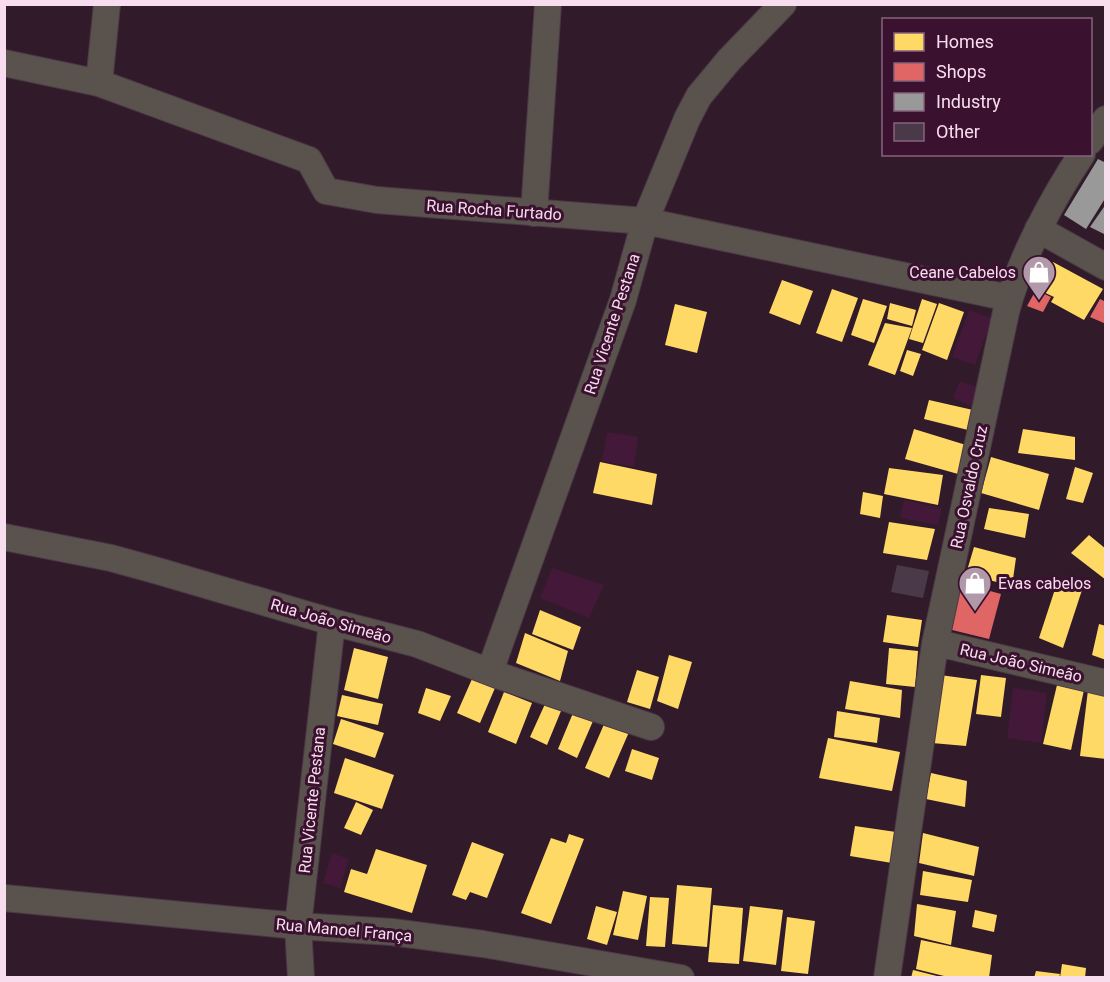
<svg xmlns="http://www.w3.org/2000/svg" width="1110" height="982" viewBox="0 0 1110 982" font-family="Roboto,sans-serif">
<rect width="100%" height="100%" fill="#311b2b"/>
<path fill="#431838" d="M969 310 992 318 975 365 952 357Z
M960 381 979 388 971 406 953 398Z
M607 432 638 437 634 467 602 461Z
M904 500 942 508 938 525 900 518Z
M552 568 604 585 589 618 540 598Z
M1013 688 1047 693 1041 743 1007 738Z
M332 853 349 859 340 888 323 883Z"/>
<path fill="#ffd966" d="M1053 262 1103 289 1084 320 1051 302 1054 297 1037 289Z
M782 280 813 291 800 325 769 313Z
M832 289 858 298 842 342 816 333Z
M863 299 887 306 874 343 851 335Z
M922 299 937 304 923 343 909 339Z
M890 303 916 310 912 326 887 319Z
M939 303 964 312 947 360 922 350Z
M675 304 707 312 697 353 665 345Z
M885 323 912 328 895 375 868 365Z
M907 350 921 354 913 376 900 371Z
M929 400 973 410 968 430 924 419Z
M914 429 966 445 958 474 905 459Z
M1023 429 1075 437V460L1018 453Z
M991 457 1049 474 1039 510 981 493Z
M600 462 657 474 652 505 593 493Z
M1075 467 1093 473 1083 503 1066 499Z
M889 468 943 475 938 505 884 494Z
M863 492 883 496 880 518 860 514Z
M989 508 1029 514 1025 538 984 529Z
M889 522 935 529 927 560 883 553Z
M1089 535 1106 549V580L1071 553Z
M974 547 1016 558 1012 586 966 574Z
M1058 580 1082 590 1063 648 1039 638Z
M540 610 581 627 573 650 532 634Z
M887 615 922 620 918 647 883 642Z
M1099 624 1106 626V660L1092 655Z
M525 633 568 651 560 681 516 663Z
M354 648 388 657 378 699 344 690Z
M889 648 918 651 915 687 886 684Z
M669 655 692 662 678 709 657 701Z
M637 670 659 677 650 709 627 702Z
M940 675 977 680 966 746 932 743Z
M981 675 1006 678 1001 717 976 714Z
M472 679 495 688 480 723 457 713Z
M850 681 902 690 900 718 845 709Z
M1057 685 1084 690 1071 750 1043 744Z
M426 688 451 696 440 721 418 713Z
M1088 690 1106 692V759L1080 756Z
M504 692 532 703 516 744 488 732Z
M342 695 383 704 378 725 337 716Z
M545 704 561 711 547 745 530 737Z
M837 711 880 718 877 743 834 737Z
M573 713 593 721 577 758 558 749Z
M341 719 384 733 375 758 333 744Z
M605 722 629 732 609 778 585 768Z
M828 738 900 752 892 791 819 778Z
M632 749 659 758 652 780 625 771Z
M345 758 394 775 382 809 334 793Z
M931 773 967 781 965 807 926 799Z
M356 802 373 810 361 835 344 828Z
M855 826 896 832 892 863 850 856Z
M923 833 979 847 974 876 919 863Z
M569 834 584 839 551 924 521 913 551 838 566 843Z
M472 842 504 854 487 898 470 892 466 900 452 895Z
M376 849 427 865 412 913 344 892 351 869 367 874Z
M923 871 972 880 968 902 920 895Z
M677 885 712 888 707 947 672 944Z
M623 891 647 896 638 940 613 935Z
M650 897 669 898 665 947 646 946Z
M917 904 956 911 951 945 914 936Z
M713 905 743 908 739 964 708 962Z
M596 906 617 912 607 945 587 939Z
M750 906 783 910 776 965 743 961Z
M975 910 997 915 994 932 972 927Z
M787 917 815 921 808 974 781 971Z
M921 940 992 955 989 978H952L916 969Z
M1062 964 1086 968 1085 978H1060Z
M913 970 941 977V978H911Z
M1036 971 1060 974 1059 978H1034Z"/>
<path fill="#e06666" d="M1036 290 1051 297 1043 312 1027 306Z
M1100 299 1106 302V324L1090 317Z
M961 583 1001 594 989 639 948 629Z"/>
<path fill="#999" d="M1098 159 1106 163V197L1086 229 1064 215Z
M1106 204V235L1090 227Z"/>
<path fill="#4a3a49" d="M897 565 929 571 923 598 891 592Z"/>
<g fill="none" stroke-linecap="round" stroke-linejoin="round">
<defs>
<path id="street" d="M4 63 99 83 309 160 326 191 377 200 645 221 1009 298
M99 83 107 4
M1090 141 1106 119
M534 213 548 4
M1038 229 1106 267
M4 537 111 558 158 571 332 622 417 644 500 676 651 727
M935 644 950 646 1106 683
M490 671 623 300 645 221 687 119 699 96 729 60 783 4
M4 898 298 926 392 932 483 944 681 978
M301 978 298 926 332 622
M887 978 935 644 1006 312C1019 261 1052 199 1082 154"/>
</defs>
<use href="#street" stroke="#4b3845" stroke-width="28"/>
<use href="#street" stroke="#5a534d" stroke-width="26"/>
</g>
<defs>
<symbol id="shop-pin" viewBox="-11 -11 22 30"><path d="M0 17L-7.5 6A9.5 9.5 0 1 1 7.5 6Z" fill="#b299aa" stroke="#3a1230"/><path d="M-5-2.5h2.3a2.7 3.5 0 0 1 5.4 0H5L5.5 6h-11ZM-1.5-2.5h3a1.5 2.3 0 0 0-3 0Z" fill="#fff"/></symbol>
</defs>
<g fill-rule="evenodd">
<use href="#shop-pin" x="1020" y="253" width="38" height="52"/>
<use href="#shop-pin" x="956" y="564" width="38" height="52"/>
</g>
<g text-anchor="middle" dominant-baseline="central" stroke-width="6" stroke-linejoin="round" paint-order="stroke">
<g font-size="16" fill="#f8ddee" stroke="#3a1230">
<text transform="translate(494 210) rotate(4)">Rua Rocha Furtado</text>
<text transform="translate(612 324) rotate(-72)">Rua Vicente Pestana</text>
<text transform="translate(969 487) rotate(-78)">Rua Osvaldo Cruz</text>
<text transform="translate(331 621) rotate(16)">Rua João Simeão</text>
<text transform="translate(1021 663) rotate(13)">Rua João Simeão</text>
<text transform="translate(312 800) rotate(-84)">Rua Vicente Pestana</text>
<text transform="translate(344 930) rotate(5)">Rua Manoel França</text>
</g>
<g font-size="16" fill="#f8ddee" stroke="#3a1230" text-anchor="end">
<text x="1016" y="272">Ceane Cabelos</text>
<text x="998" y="583" text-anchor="start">Evas cabelos</text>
</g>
</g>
<rect width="1110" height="982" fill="none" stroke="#f8ddee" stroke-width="12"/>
<rect x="882" y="18" width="210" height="138" fill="#3a1230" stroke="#86637c" stroke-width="1.5"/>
<rect x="894" y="33" width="30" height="18" fill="#ffd966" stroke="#86637c" stroke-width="1.5"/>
<text x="936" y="48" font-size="18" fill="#f8ddee">Homes</text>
<rect x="894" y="63" width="30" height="18" fill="#e06666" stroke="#86637c" stroke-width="1.5"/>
<text x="936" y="78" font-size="18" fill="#f8ddee">Shops</text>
<rect x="894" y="93" width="30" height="18" fill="#999999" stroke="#86637c" stroke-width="1.5"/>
<text x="936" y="108" font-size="18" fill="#f8ddee">Industry</text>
<rect x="894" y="123" width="30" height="18" fill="#4a3a49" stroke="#86637c" stroke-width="1.5"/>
<text x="936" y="138" font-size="18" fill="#f8ddee">Other</text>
</svg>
